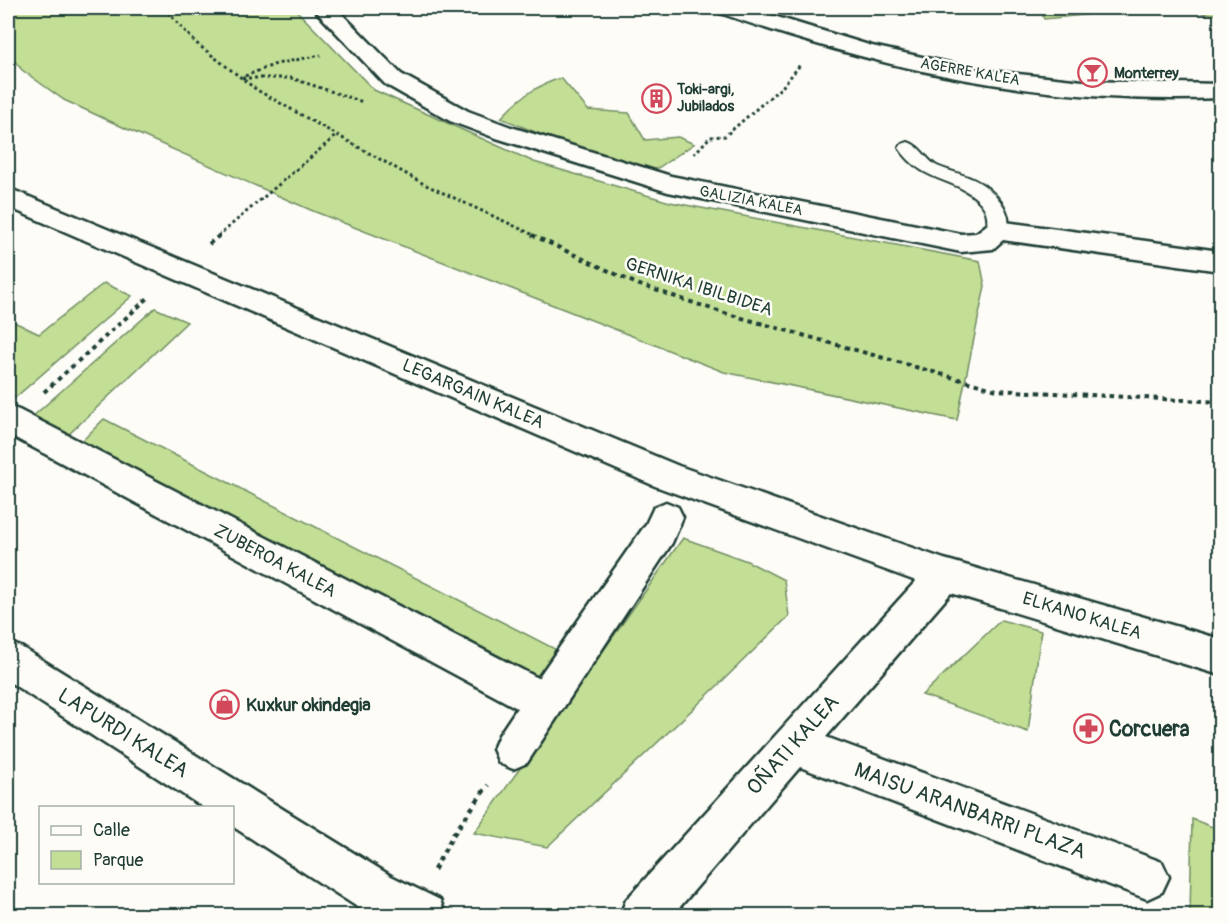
<svg xmlns="http://www.w3.org/2000/svg" width="1228" height="923" viewBox="0 0 1228 923" font-family="Pangolin,sans-serif">
<rect width="100%" height="100%" fill="#fdfcf7"/>
<filter id="ink" filterUnits="userSpaceOnUse"><feTurbulence type="fractalNoise" baseFrequency=".0167" numOctaves="2"/><feDisplacementMap in="SourceGraphic" scale="12" xChannelSelector="R" yChannelSelector="G"/><feConvolveMatrix kernelMatrix="1 2 1 2 8 2 1 2 1" color-interpolation-filters="sRGB"/></filter>
<g filter="url(#ink)">
<path fill="#c3de95" stroke="#718e64" stroke-width="1.5" d="M8 8H294L374 90 534 162 670 202 980 261 985 286 957 420 724 372 313 211 127 129 64 100 22 70 8 53Z
M1040 8H1220V15L1155 8 1044 19Z
M561 78 588 110 629 113 645 140 678 137 694 144 655 170 552 139 501 118C519 98 535 86 561 78Z
M104 283 132 296 10 402 8 401V319L39 334Z
M155 308 187 322 69 434 31 418Z
M104 419 555 649 541 681 80 443Z
M683 538 747 561 784 580 789 616 713 690 547 847 474 833Z
M1001 620 1041 631 1028 732 922 695Z
M1192 819 1220 830V915H1190Z"/>
<g fill="none" stroke-linecap="round" stroke-linejoin="round">
<defs>
<path id="service" d="M908 142C921 146 926 160 937 166 949 171 962 174 973 179 992 188 1018 213 1005 235L998 237 991 235C983 222 993 216 979 201 954 176 923 184 899 148L902 144Z"/>
<path id="pedestrian" d="M8 406 19 410 538 678 646 524 654 507 666 502 678 507 683 517 672 543 527 763 513 769 499 763 493 749 499 735 517 708 8 434Z"/>
<path id="minor" d="M313 8H336L401 74 468 111 511 127 671 176 961 234 976 233 988 224 998 221 1220 251V271L1003 240 993 249 961 252 668 192 493 137 450 121 385 84Z
M717 8H748L872 46 981 70 1083 81 1220 84V98C1042 105 888 71 720 13Z
M8 188 679 466 944 559 1220 639V675L951 593 826 737 1162 862 1169 877 1162 892 1147 899 800 767 672 916H620L626 900 916 581 655 486 8 207Z
M8 642 21 647 391 876 440 900 446 916H376L359 908 232 826V808H204L8 681Z"/>
</defs>
<use href="#service" stroke="#1f3d34" stroke-width="4"/>
<use href="#pedestrian" stroke="#1f3d34" stroke-width="5"/>
<use href="#minor" stroke="#1f3d34" stroke-width="5"/>
<path stroke="#1f3d34" stroke-width="3" stroke-dasharray="3 3" stroke-linecap="butt" d="M164 8 196 43 257 90 424 184 536 236
M245 76 276 64 321 55
M242 78H291L363 102
M694 154 710 137 725 136 783 86 800 65
M218 236 337 135"/>
<path stroke="#1f3d34" stroke-width="4" stroke-dasharray="4.5 4.5" stroke-linecap="butt" d="M532 235 637 284 721 312 997 390 1220 402
M209 244 220 235
M44 392 149 297"/>
<path stroke="#1f3d34" stroke-width="4.5" stroke-dasharray="5 5" stroke-linecap="butt" d="M434 870 453 835 488 785"/>
<use href="#service" fill="#fdfcf7" fill-rule="evenodd"/>
<use href="#pedestrian" fill="#fdfcf7" fill-rule="evenodd"/>
<use href="#minor" fill="#fdfcf7" fill-rule="evenodd"/>
</g>
</g>
<defs>
<symbol id="bar-ring" viewBox="-11 -11 22 22"><circle r="9.5" fill="#fdfcf7" stroke="#d1495b" stroke-width="1.5"/><path d="M-6-5H6L.8 .8V4.5H3.5V6h-7V4.5H-.8V.8Z" fill="#d1495b"/></symbol>
<symbol id="building-ring" viewBox="-11 -11 22 22"><circle r="9.5" fill="#fdfcf7" stroke="#d1495b" stroke-width="1.5"/><path d="M-4-6H4V6H1V3H-1V6H-4ZM-2.5-4.3h1.7v1.8h-1.7ZM.8-4.3h1.7v1.8H.8ZM-2.5-1h1.7V.8h-1.7ZM.8-1h1.7V.8H.8Z" fill="#d1495b"/></symbol>
<symbol id="shop-ring" viewBox="-11 -11 22 22"><circle r="9.5" fill="#fdfcf7" stroke="#d1495b" stroke-width="1.5"/><path d="M-5-2.5h2.3a2.7 3.5 0 0 1 5.4 0H5L5.5 6h-11ZM-1.5-2.5h3a1.5 2.3 0 0 0-3 0Z" fill="#d1495b"/></symbol>
<symbol id="pharmacy-ring" viewBox="-11 -11 22 22"><circle r="9.5" fill="#fdfcf7" stroke="#d1495b" stroke-width="1.5"/><path d="M-2-6h4v4h4v4h-4v4h-4v-4h-4v-4h4Z" fill="#d1495b"/></symbol>
</defs>
<g fill-rule="evenodd">
<use href="#bar-ring" x="1076" y="56" width="33" height="33"/>
<use href="#building-ring" x="640" y="82" width="33" height="33"/>
<use href="#shop-ring" x="208" y="688" width="33" height="33"/>
<use href="#pharmacy-ring" x="1072" y="712" width="33" height="33"/>
</g>
<g text-anchor="middle" dominant-baseline="central" stroke-width="5" stroke-linejoin="round" paint-order="stroke">
<g font-size="15" fill="#1f3d34" stroke="#fdfcf7">
<text transform="translate(970 72) rotate(10)">AGERRE KALEA</text>
<text transform="translate(751 201) rotate(11)">GALIZIA KALEA</text>
</g>
<g font-size="15" font-weight="bold" fill="#1f3d34" stroke="#fdfcf7" text-anchor="start">
<text x="1114" y="73">Monterrey</text>
<text x="677" y="89">Toki-argi,<tspan x="677" dy="17">Jubilados</tspan></text>
</g>
<g font-size="18" fill="#1f3d34" stroke="#fdfcf7">
<text transform="translate(699 287) rotate(18)">GERNIKA IBILBIDEA</text>
<text transform="translate(473 394) rotate(23)">LEGARGAIN KALEA</text>
<text transform="translate(275 561) rotate(28)">ZUBEROA KALEA</text>
<text transform="translate(1082 616) rotate(17)">ELKANO KALEA</text>
</g>
<g font-size="18" font-weight="bold" fill="#1f3d34" stroke="#fdfcf7" text-anchor="start">
<text x="246" y="705">Kuxkur okindegia</text>
</g>
<g font-size="21" font-weight="bold" fill="#1f3d34" stroke="#fdfcf7" text-anchor="start">
<text x="1109" y="729">Corcuera</text>
</g>
<g font-size="21" fill="#1f3d34" stroke="#fdfcf7">
<text transform="translate(123 733) rotate(32)">LAPURDI KALEA</text>
<text transform="translate(793 745) rotate(-48)">OÑATI KALEA</text>
<text transform="translate(970 811) rotate(20)">MAISU ARANBARRI PLAZA</text>
</g>
</g>
<rect width="1228" height="923" fill="none" stroke="#fdfcf7" stroke-width="30"/>
<rect x="15" y="15" width="1198" height="893" fill="none" stroke="#1f3d34" stroke-width="2" filter="url(#ink)"/>
<rect x="39" y="806" width="195" height="78" fill="#fdfcf7" stroke="#a4b0a9" stroke-width="1.5"/>
<rect x="51" y="826" width="30" height="9" fill="#fdfcf7" stroke="#a4b0a9" stroke-width="1.5"/>
<text x="93" y="836" font-size="18" fill="#1f3d34">Calle</text>
<rect x="51" y="851" width="30" height="18" fill="#c3de95" stroke="#a4b0a9" stroke-width="1.5"/>
<text x="93" y="866" font-size="18" fill="#1f3d34">Parque</text>
</svg>
